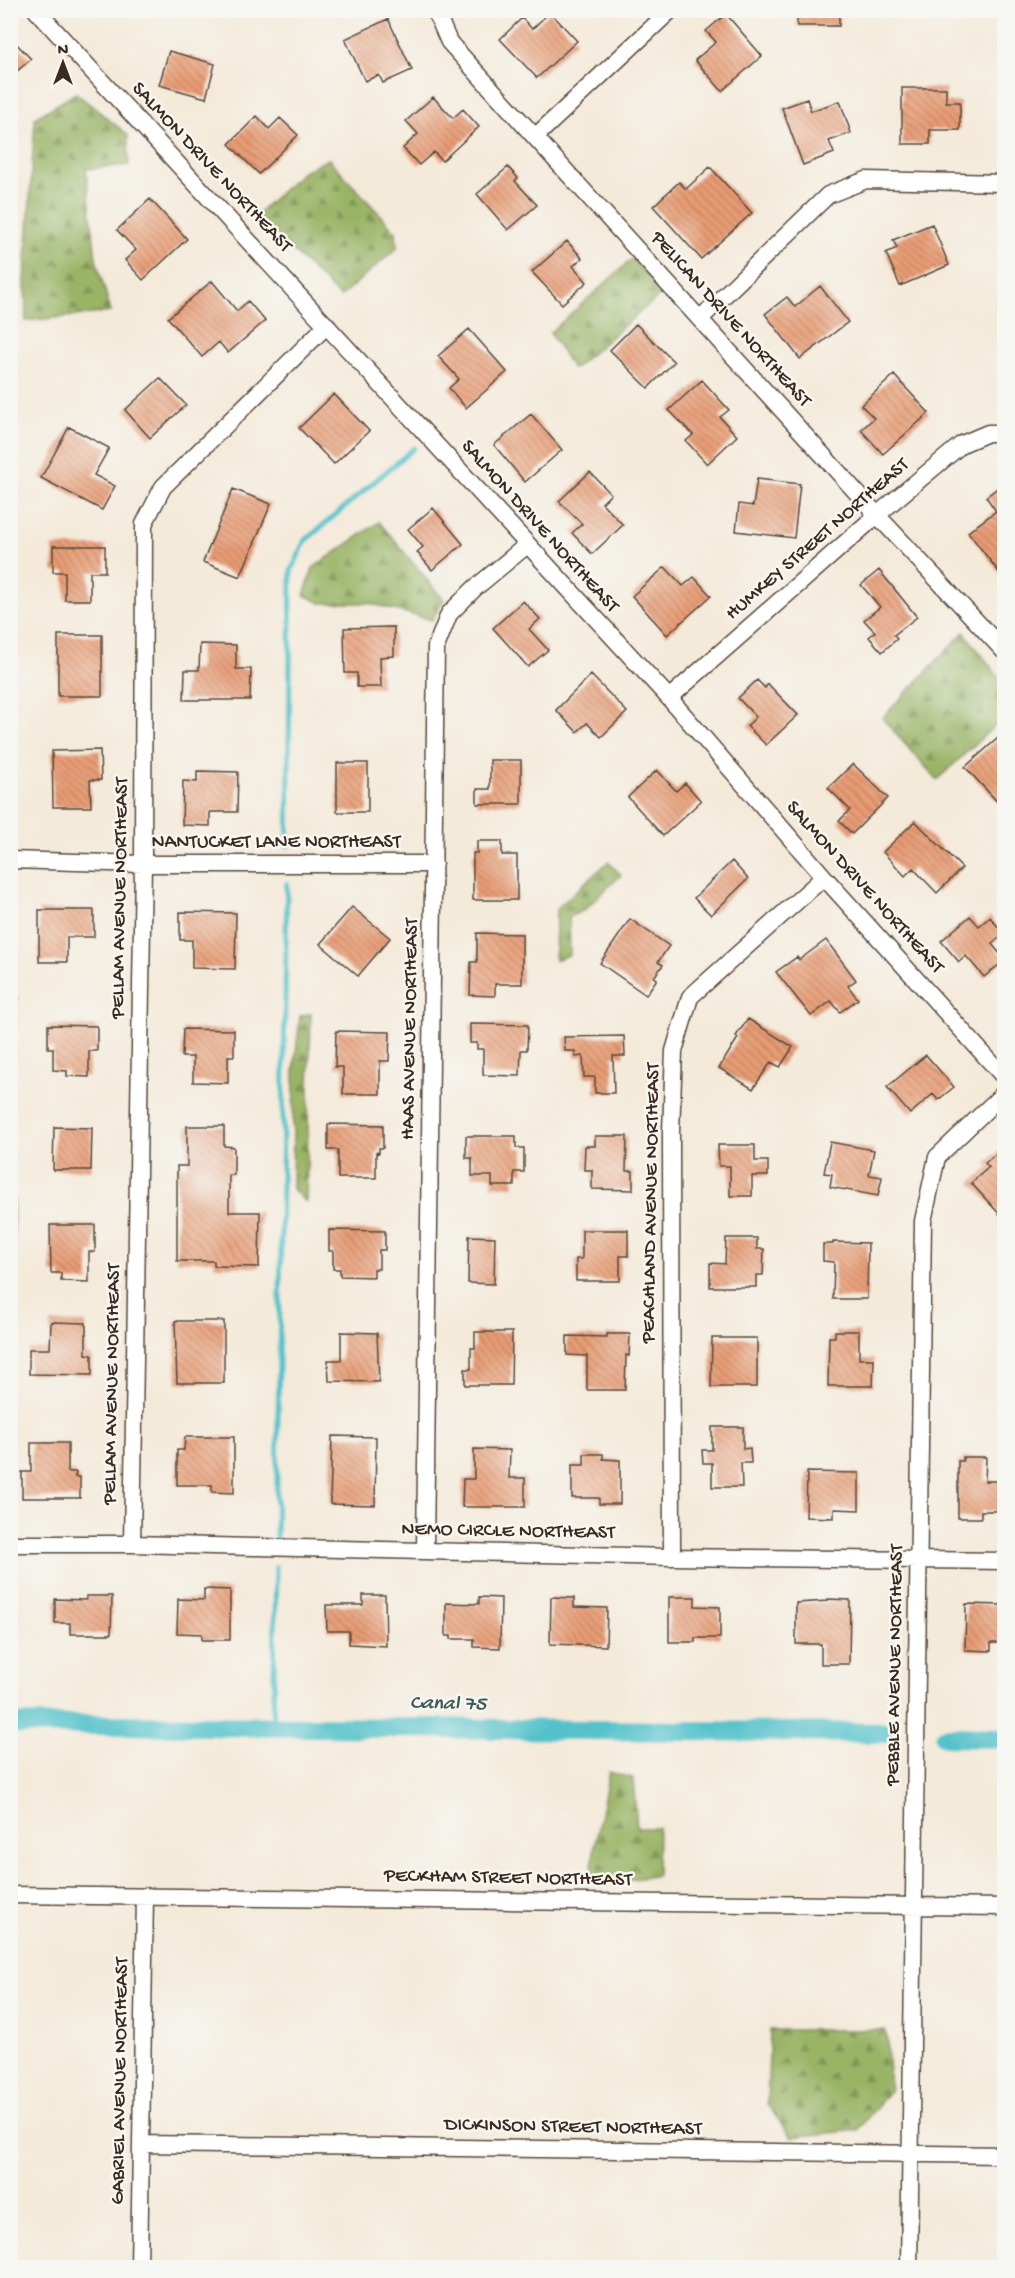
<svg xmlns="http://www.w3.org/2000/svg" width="1015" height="2278" viewBox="0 0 1015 2278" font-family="'Gochi Hand',sans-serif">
<defs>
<pattern id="forest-firs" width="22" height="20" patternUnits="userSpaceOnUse" patternTransform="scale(1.5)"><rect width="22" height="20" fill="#9ab466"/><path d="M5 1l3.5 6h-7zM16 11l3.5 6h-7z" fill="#7f9353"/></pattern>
<pattern id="building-back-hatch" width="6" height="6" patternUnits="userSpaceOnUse" patternTransform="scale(1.5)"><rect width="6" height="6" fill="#e89c74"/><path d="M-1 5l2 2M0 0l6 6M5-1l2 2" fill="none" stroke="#bd7f5f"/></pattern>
</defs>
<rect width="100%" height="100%" fill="#f6f6f2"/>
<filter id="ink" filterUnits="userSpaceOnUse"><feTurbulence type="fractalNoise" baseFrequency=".0167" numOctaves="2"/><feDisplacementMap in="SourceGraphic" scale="12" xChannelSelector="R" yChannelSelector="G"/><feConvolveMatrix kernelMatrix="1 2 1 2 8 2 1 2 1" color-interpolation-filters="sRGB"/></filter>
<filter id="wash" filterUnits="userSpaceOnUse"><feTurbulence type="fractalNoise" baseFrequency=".008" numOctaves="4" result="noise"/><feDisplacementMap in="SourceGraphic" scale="24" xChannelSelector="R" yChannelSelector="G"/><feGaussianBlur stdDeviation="1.35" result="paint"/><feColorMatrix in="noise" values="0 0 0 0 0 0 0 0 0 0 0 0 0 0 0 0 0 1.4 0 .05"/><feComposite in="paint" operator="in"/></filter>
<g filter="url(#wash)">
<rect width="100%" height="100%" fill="#f4eada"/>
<path fill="url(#forest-firs)" stroke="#6a6f42" stroke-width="1.5" d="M76 93 128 135 129 165 86 169 96 259 111 312 26 321 25 278 35 118Z
M329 159 396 232 397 248 340 297 256 215 304 171Z
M632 259 664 292 573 369 550 333Z
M379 522 444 600 432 620 369 603H321L304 595 313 568Z
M964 632 1004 684V717L937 780 882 718Z
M608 862 621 875 584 910 569 917 570 955 555 960 556 909Z
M11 996 17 997 11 1099 10 996Z
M311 1014 306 1202 292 1189 294 1072 300 1016Z
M10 1199H14L13 1301H11Z
M609 1772 633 1778 637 1828H658L657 1875 611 1883 591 1876 594 1849Z
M770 2030H886L890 2090 858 2130 791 2137 767 2104Z"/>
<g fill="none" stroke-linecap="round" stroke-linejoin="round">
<path stroke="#55c2cb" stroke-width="5" d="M288 846 291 571 306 540 414 448
M276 1538 287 883
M273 1727 276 1567"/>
<path stroke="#55c2cb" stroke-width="20" d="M10 1724 885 1733
M945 1737 1004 1738"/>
</g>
<g id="blocks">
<path fill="url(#building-back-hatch)" d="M797 10H839V26H797Z
M550 12 577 41 537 78 500 39 522 18 532 29Z
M726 14 762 56 722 91 695 60 716 42 706 31Z
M388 19 412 70 383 83 379 75 365 81 345 39Z
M10 37 31 59 10 77Z
M169 51 215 64 206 98 159 85Z
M902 88H946V102H960V130H930V144H902Z
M433 97 453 118 463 109 479 127 442 161 434 152 419 165 403 148 418 134 406 121Z
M807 99 811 111 840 101 851 133 829 141 834 153 803 165 782 108Z
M257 116 269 129 280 118 298 135 259 174 229 144Z
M508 167 518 178 515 181 537 205 508 230 477 194Z
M710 167 752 213 701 259 653 206 679 182 686 189Z
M150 199 187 239 143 280 125 260 136 250 117 230Z
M932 224 949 265 900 286 886 253 897 248 893 240Z
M567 241 582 258 573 266 587 282 562 304 532 272Z
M212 281 237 311 248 301 265 321 228 353 219 342 202 357 168 318Z
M820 286 848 322 800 359 765 314 787 297 795 307Z
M636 324 674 362 648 388 610 350Z
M469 329 507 372 466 408 449 388 459 379 438 356Z
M894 375 929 413 883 454 861 430 874 418 861 405Z
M160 378 186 405 150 438 125 410Z
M702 380 729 410 720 417 737 436 707 464 686 441 693 435 669 410Z
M334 394 369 431 334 464 299 428Z
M531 414 562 450 525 482 494 445Z
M69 427 109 448 94 475 115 486 102 510 41 478Z
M590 472 611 494 602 503 623 525 592 554 572 533 582 524 559 501Z
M757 479 800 484 794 538 736 531 739 504 753 506Z
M1005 482V580L968 532 996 511 986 497Z
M233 489 271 504 240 577 203 562Z
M433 508 463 544 432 570 417 552 423 547 408 529Z
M53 546H105V572H90V600H65V572H53Z
M665 567 683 586 694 577 711 596 667 635 632 596Z
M879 570 917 617 894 635 897 639 882 652 869 637 875 632 864 620 880 607 861 585Z
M523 601 540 619 529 629 548 650 528 667 493 628Z
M394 627V656L380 657 381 687H357V673H345L344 628Z
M58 635H102V696H58Z
M200 644 236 645V669H251L250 700H184L185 670H199Z
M591 675 627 712 601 737 587 723 577 732 556 710Z
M757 680 765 688 768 684 798 715 766 745 747 726 756 717 738 698Z
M1005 732V810L965 767Z
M100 750 101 780H90L91 807H53L52 751Z
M490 760H521V804H477V789H490Z
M337 763H368V812H337Z
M853 764 888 798 852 834 839 821 850 810 828 788Z
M657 770 676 791 685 783 701 801 663 836 628 797Z
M197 771 238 772 237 812H210V826L182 825 183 781 197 782Z
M915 821 962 868 937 893 913 868 905 876 883 852Z
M477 841H502V855H517V900H473V853H477Z
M732 861 748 879 711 915 694 898Z
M352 907 390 938 358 976 320 944Z
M39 910H94V937H67V962H39Z
M180 912 236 913 235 969 192 968V940H180Z
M970 916 979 926 990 917 1004 934 992 944 1005 960 984 977 966 956 959 962 941 941Z
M630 919 669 946 658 962 663 965 654 977 657 979 646 995 600 963Z
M477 933 522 934V984H495V996L470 995 471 962H477Z
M826 940 856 980 848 986 858 999 840 1012 831 1001 811 1016 776 972 797 957 799 960Z
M748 1019 793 1047 780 1067 771 1062 753 1089 719 1068 738 1038 736 1036Z
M470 1024 528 1025 527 1050H521L520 1076 483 1075V1049H477V1043H470Z
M48 1025 97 1026V1051H89V1077L67 1076V1071L53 1070V1048H48Z
M183 1029 234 1030V1056H228V1083L193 1082V1057H182Z
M336 1031 390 1032 389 1061H380V1094H343V1067H335Z
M624 1036 625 1056H613L614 1093H595V1077H584L583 1056 575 1057V1051H565L564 1037Z
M926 1055 954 1087 938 1100 933 1094 910 1114 887 1087Z
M328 1124 383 1125V1148H379V1153L376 1152V1178H338V1150H328Z
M187 1126H224V1146L234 1147V1175H229V1212H260L259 1267 214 1266V1261H177V1166H187Z
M54 1127 92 1128 91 1170H53Z
M466 1136H516V1148H524V1172H514V1186H492V1176H472V1158H466Z
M595 1136H627L626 1171H633V1190L592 1189V1170H584L585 1146H595Z
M830 1142 874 1150 869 1175 882 1177 878 1196 830 1187 832 1174 824 1173Z
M718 1145H755V1161H768V1176H752V1196H730V1166H719Z
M1005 1146V1220L971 1183 989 1167 985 1163Z
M50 1225H95V1252H89V1282L61 1281V1273H51Z
M329 1230 385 1231V1250H379V1269H374V1277L340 1276V1269H333V1251H329Z
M582 1230H628V1256H620V1281H576V1259H582Z
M469 1236 495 1237 494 1284 468 1283Z
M726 1238H757V1249H764L763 1275H756V1287H710V1263L725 1264Z
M833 1242 868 1243 867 1299H833L834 1262 823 1261V1244H833Z
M175 1321H224V1383H177Z
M51 1322 86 1323V1354L92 1355V1375L29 1374V1349H50Z
M835 1331H859V1359H874L873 1386H828L829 1337H835Z
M341 1332 377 1333 379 1382 329 1381 328 1360H341Z
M475 1332H512L511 1385H465V1369H471V1348H475Z
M607 1334H630L629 1356 626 1355 625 1390H587V1356L567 1355V1336L607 1337Z
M712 1338H757V1387H711Z
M712 1427H743V1449L750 1448 751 1463H741L742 1487H712V1463H703L702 1450H712Z
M332 1436 376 1437 375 1505 330 1504Z
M185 1437H234V1493L212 1492V1485H177V1450H184Z
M31 1443H68V1472H76L75 1477H80V1498H22V1472H31Z
M474 1449 510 1450 509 1478H525V1507H462L463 1479H474Z
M584 1454H603V1459L620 1460V1504H599V1498H572V1465H584Z
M963 1457H986L985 1481H1005V1511H981V1518H958V1461H963Z
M807 1472 859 1473V1510L834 1509V1518L806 1517Z
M204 1589 230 1590V1640H202V1634L177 1633 178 1599 204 1600Z
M363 1595H385L386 1646 349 1644V1631H327L326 1605H363Z
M86 1596H112L111 1634H70V1623H55V1599L86 1600Z
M479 1597 501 1598 500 1648 474 1647V1639H451V1636H446V1603L479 1604Z
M551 1597 574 1598V1607L607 1608 606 1646 550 1644Z
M669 1597H695V1606L720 1607V1638H695V1642H669Z
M828 1599 850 1600 849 1664H821V1644H796V1603L828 1601Z
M966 1604 1005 1605V1643H991V1651L965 1650Z"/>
</g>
</g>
<g filter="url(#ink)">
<use href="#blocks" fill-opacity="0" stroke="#57473a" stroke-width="1.5"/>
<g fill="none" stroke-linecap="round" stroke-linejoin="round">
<defs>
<path id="street" d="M36 10 669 698 824 877 1004 1077
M435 10 449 42 877 515 1004 651
M536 136 671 10
M701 318 828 195 866 180 1004 183
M669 698 877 515 962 444 988 433H1004
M10 860 143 864H434
M10 1544H132L672 1557 1004 1561
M132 1544 143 864 144 524 163 487 327 325
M425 1551 436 647 449 614 475 588 527 545
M672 1557 671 1132 674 1051 690 997 824 877
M10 1895 1004 1907
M141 2144 1004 2155
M139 2268 145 1896
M909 2268 923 1221 937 1157 1004 1093"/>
</defs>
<use href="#street" stroke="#57473a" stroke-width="19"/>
<use href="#street" stroke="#fff" stroke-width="16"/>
</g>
</g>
<g text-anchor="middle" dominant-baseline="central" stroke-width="5" stroke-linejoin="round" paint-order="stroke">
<g font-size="20" fill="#3b2a1e" stroke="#f6f6f2">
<text transform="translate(211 168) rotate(47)">SALMON DRIVE NORTHEAST</text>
<text transform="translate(730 320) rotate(48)">PELICAN DRIVE NORTHEAST</text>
<text transform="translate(539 527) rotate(48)">SALMON DRIVE NORTHEAST</text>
<text transform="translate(818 540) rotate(-41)">HUMKEY STREET NORTHEAST</text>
<text x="276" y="843">NANTUCKET LANE NORTHEAST</text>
<text transform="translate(864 888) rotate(48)">SALMON DRIVE NORTHEAST</text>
<text transform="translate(121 898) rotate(-89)">PELLAM AVENUE NORTHEAST</text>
<text transform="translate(411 1029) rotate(-89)">HAAS AVENUE NORTHEAST</text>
<text transform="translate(652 1203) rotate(-89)">PEACHLAND AVENUE NORTHEAST</text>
<text transform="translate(113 1384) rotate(-89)">PELLAM AVENUE NORTHEAST</text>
<text transform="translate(508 1532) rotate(1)">NEMO CIRCLE NORTHEAST</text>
<text transform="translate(896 1665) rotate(-89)">PEBBLE AVENUE NORTHEAST</text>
<text transform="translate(508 1879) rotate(1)">PECKHAM STREET NORTHEAST</text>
<text transform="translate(121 2081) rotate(-89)">GABRIEL AVENUE NORTHEAST</text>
<text transform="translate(573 2128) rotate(1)">DICKINSON STREET NORTHEAST</text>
</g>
<g font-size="21" font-style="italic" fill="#435852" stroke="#f6f6f2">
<text transform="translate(448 1705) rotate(1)">Canal 75</text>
</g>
</g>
<rect width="1015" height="2278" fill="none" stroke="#f6f6f2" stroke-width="36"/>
<g transform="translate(63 63)" stroke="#f6f6f2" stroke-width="4.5" paint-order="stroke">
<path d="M0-4.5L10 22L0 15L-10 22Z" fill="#3b2a1e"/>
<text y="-9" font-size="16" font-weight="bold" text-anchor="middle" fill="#3b2a1e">N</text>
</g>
</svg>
